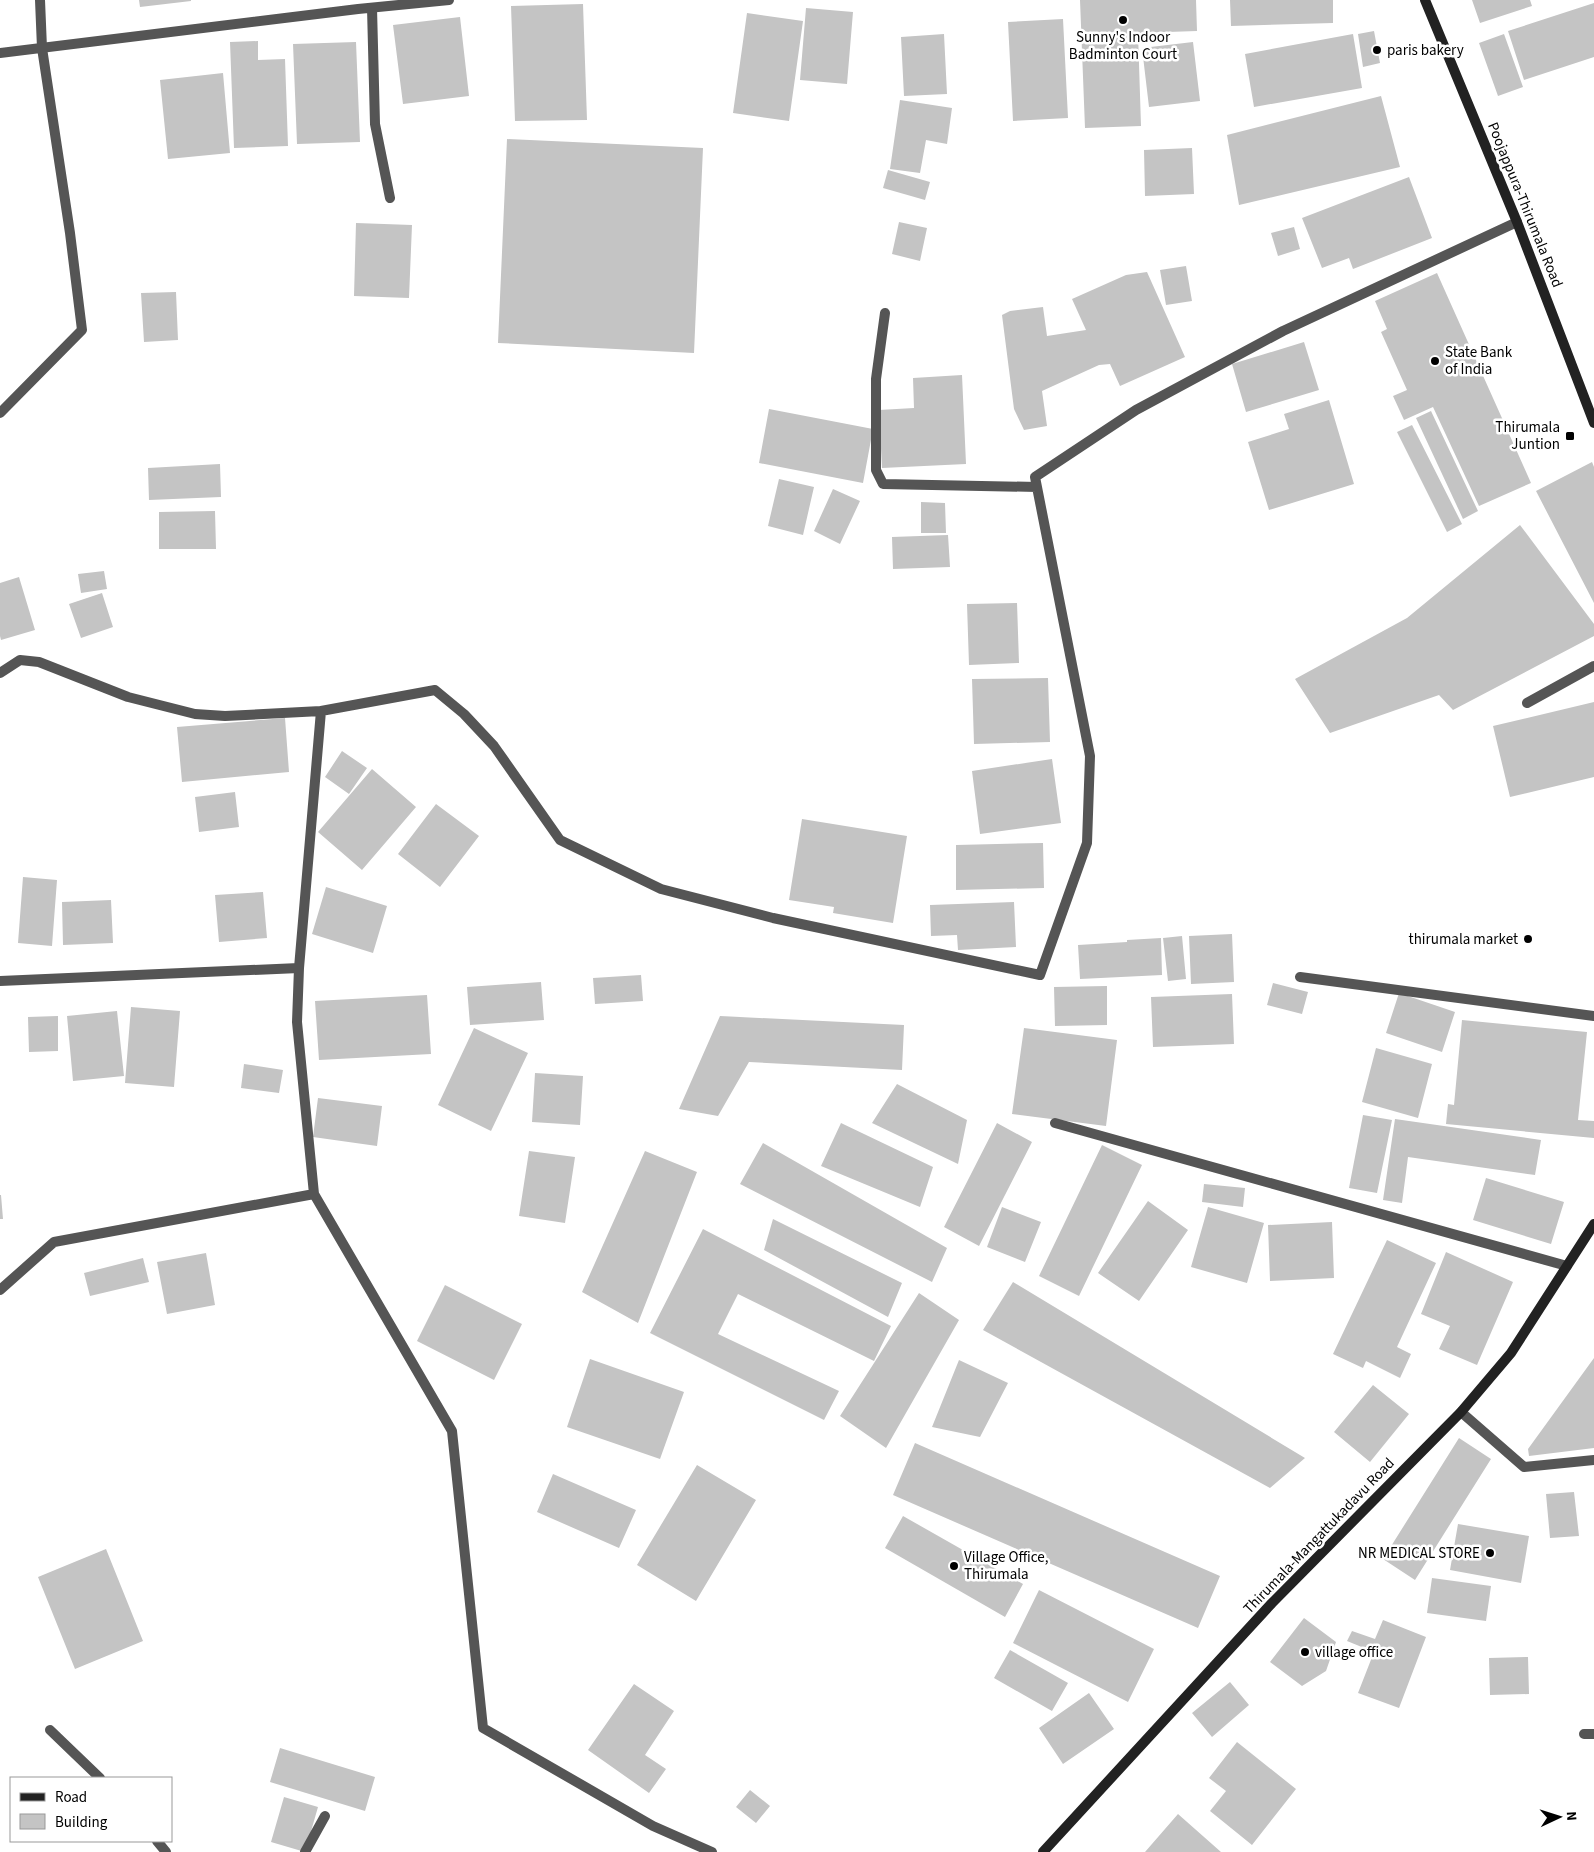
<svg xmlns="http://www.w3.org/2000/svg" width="1594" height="1852" viewBox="0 0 1594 1852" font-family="'Source Sans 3',sans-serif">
<rect width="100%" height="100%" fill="#fff"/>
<path fill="#c4c4c4" d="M139 0H191V1L140 7Z
M1080 0H1196L1197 31 1138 33 1141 126 1085 128Z
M1230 0H1333V23L1231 26Z
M1472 0H1530L1532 6 1480 23Z
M1594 3V57L1524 80 1508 31Z
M583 4 587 120 515 121 511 6Z
M806 8 853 12 847 84 800 80Z
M747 13 803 21 789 121 733 113Z
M460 17 469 96 403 104 393 25Z
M1063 19 1068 118 1013 121 1008 22Z
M1374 31 1380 63 1363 67 1358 34Z
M944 34 947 94 904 96 901 37Z
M1353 34 1362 88 1254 107 1245 54Z
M1504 34 1523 87 1498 96 1479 43Z
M258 41V60L285 59 288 146 234 148 230 42Z
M356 42 360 142 297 144 293 44Z
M1193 42 1200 101 1149 107 1142 48Z
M223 73 230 153 168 159 160 80Z
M1381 96 1400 167 1239 205 1227 135Z
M900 100 952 108 947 144 926 140 920 173 890 169Z
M507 139 703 148 694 353 498 343Z
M1192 148 1194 194 1145 196 1144 150Z
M888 170 930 182 925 200 883 188Z
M1409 177 1432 238 1353 269 1349 258 1322 268 1302 218Z
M899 222 927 228 920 261 892 254Z
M356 223 412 225 409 298 354 296Z
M1294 227 1300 249 1278 256 1271 233Z
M1186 266 1192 301 1166 305 1160 270Z
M1147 272 1185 357 1120 386 1110 364 1099 365 1042 391 1047 426 1024 430 1014 409 1002 315 1010 311 1043 307 1047 336 1086 330 1072 299 1126 275Z
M1437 273 1531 483 1479 506 1433 407 1404 420 1393 396 1407 390 1381 332 1387 329 1375 301Z
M176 292 178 340 144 342 141 293Z
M1304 342 1319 390 1246 412 1232 364Z
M962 375 966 464 882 468 879 410 914 408 913 378Z
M1329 400 1354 484 1269 510 1248 442 1289 429 1284 414Z
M769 409 873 429 863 483 759 463Z
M1431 411 1478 511 1463 519 1416 418Z
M1412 425 1462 524 1447 532 1397 432Z
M1592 462 1594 467V603L1536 491Z
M220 464 221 497 149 500 148 468Z
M779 479 814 487 803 535 768 526Z
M833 489 860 501 840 544 814 531Z
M921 502 945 503 946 533H921Z
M215 511 216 549H159V512Z
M1520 525 1594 624V636L1453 710 1439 695 1330 733 1295 679 1407 618Z
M948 535 950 567 893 569 892 537Z
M104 571 107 589 81 593 78 574Z
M19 577 35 630 1 640 0 636V583Z
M102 593 113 627 81 638 69 604Z
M1017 603 1019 663 969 665 967 604Z
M1048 678 1050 742 974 744 972 679Z
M1594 702V777L1510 797 1493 726Z
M285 718 289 772 182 782 177 727Z
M342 751 367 768 349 794 325 777Z
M1052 759 1061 823 980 834 972 771Z
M372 769 416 807 362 870 318 832Z
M235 792 239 827 199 832 195 797Z
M436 804 479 836 440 887 398 854Z
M802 819 907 836 893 923 833 913 834 907 789 900Z
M1043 843 1044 888 956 890V845Z
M23 877 57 880 52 946 18 943Z
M326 887 387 906 373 953 312 934Z
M263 892 267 938 219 942 215 895Z
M111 900 113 943 63 945 62 902Z
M1014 902 1016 947 958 950 957 935 931 936 930 905Z
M1232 934 1234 982 1191 984 1189 936Z
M1182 936 1186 979 1168 981 1163 938Z
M1161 938 1162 975 1080 979 1078 945 1127 942V940Z
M641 975 643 1001 595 1004 593 978Z
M541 982 544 1020 470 1025 467 987Z
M1273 983 1308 992 1302 1014 1267 1005Z
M1107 986V1025L1055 1026 1054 987Z
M1399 993 1455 1012 1442 1052 1386 1033Z
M1232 994 1234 1044 1153 1047 1151 997Z
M427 995 431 1054 319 1060 315 1001Z
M131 1007 180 1011 174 1087 125 1083Z
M117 1011 124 1076 73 1081 67 1016Z
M58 1016V1051L29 1052 28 1017Z
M720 1016 904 1025 902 1070 749 1062 718 1116 679 1109Z
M1462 1020 1587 1032 1578 1120 1594 1121V1138L1446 1124 1448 1104 1454 1105Z
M474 1028 528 1053 491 1131 438 1105Z
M1024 1028 1117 1040 1106 1126 1012 1114Z
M1376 1048 1432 1064 1418 1118 1362 1102Z
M244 1064 283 1070 279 1093 241 1088Z
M535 1073 583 1076 580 1125 532 1122Z
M897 1084 967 1120 958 1164 872 1123Z
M318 1098 382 1106 377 1146 313 1137Z
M1363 1115 1392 1120 1377 1193 1349 1188Z
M1395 1119 1541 1140 1535 1175 1408 1157 1402 1203 1383 1200Z
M841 1123 933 1167 920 1207 821 1166Z
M997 1123 1032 1142 979 1246 944 1227Z
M763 1143 947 1248 932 1282 740 1184Z
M1102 1145 1142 1165 1079 1296 1039 1276Z
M529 1151 575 1157 565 1223 519 1216Z
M645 1151 697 1172 638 1323 582 1292Z
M1486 1178 1564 1202 1551 1244 1473 1220Z
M1204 1184 1245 1188 1243 1207 1202 1202Z
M0 1195H1L3 1219H0Z
M1148 1201 1188 1230 1139 1301 1098 1273Z
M1002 1207 1041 1222 1025 1262 987 1247Z
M1208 1207 1264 1223 1247 1283 1191 1267Z
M773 1219 902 1283 888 1317 764 1250Z
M1332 1222 1334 1278 1270 1281 1268 1225Z
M703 1229 891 1326 874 1361 738 1294 718 1334 839 1391 824 1420 650 1333Z
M1387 1240 1436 1263 1397 1347 1411 1354 1400 1378 1366 1361 1363 1368 1333 1354Z
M1446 1252 1513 1282 1477 1365 1439 1349 1450 1326 1421 1314Z
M206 1253 215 1305 167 1314 157 1262Z
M143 1258 149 1282 90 1296 84 1273Z
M1013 1282 1305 1458 1270 1488 983 1330Z
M445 1285 522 1324 494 1380 417 1341Z
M919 1293 959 1320 886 1448 840 1416Z
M1594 1358V1448L1529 1456 1528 1449Z
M590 1359 684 1392 660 1459 567 1427Z
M959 1360 1008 1383 980 1437 932 1427Z
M1373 1385 1409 1414 1370 1462 1334 1432Z
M1459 1438 1491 1459 1415 1580 1383 1559Z
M915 1443 1220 1576 1198 1628 893 1495Z
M697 1465 756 1500 696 1601 637 1565Z
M553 1474 636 1510 619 1548 537 1512Z
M1574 1492 1579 1536 1550 1538 1546 1494Z
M903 1516 1023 1584 1005 1617 885 1548Z
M1458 1524 1529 1536 1521 1583 1450 1570Z
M106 1549 143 1641 75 1669 38 1577Z
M1432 1578 1491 1586 1486 1621 1427 1613Z
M1039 1590 1154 1649 1128 1702 1013 1643Z
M1304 1618 1336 1642 1326 1671 1302 1686 1270 1662Z
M1383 1620 1426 1637 1399 1708 1358 1693 1374 1652 1347 1641 1352 1631 1375 1639Z
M1010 1650 1068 1683 1052 1711 994 1678Z
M1528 1657 1529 1694 1490 1695 1489 1658Z
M1230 1682 1249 1705 1212 1737 1192 1713Z
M634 1684 674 1711 645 1755 666 1769 649 1793 588 1750Z
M1089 1693 1114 1729 1063 1764 1039 1728Z
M1237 1742 1296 1789 1252 1845 1210 1811 1226 1791 1209 1778Z
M280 1748 375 1777 365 1811 270 1782Z
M750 1790 770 1806 756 1823 736 1807Z
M284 1797 318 1807 305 1852 271 1842Z
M1178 1814 1221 1852H1145Z"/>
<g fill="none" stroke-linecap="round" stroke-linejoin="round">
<path stroke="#555" stroke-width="10" d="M1527 703 1594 666"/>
<path stroke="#555" stroke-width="10" d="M372 8 375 124 390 198
M0 53 358 9 449 0
M885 313 876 379V470L883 484 1037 487
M0 413 82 330 70 233 42 48 40 0
M0 673 20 660 39 662 128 697 195 714 225 716 321 711
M1300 977 1594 1016
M0 981 299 968
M1055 1123 1567 1266
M0 1290 54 1242 314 1194
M1461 1412 1524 1467 1594 1460
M50 1730 100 1778
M1584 1734H1594
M157 1841 166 1852
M305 1852 325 1816
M712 1852 653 1826 483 1728 452 1431 314 1194 297 1022 299 968 321 711 435 690 464 714 494 746 560 840 661 889 773 918 1040 975 1087 843 1090 756 1035 477 1136 410 1283 331 1517 222"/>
<path stroke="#222" stroke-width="10" d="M1425 0 1517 222 1594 423
M1043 1852 1272 1603 1461 1412 1511 1353 1594 1224"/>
</g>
<g fill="#000" stroke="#fff" stroke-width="2">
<circle cx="1123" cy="20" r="5"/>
<circle cx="1377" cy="50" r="5"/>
<circle cx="1435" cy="361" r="5"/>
<rect x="1565" y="431" width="10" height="10" rx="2.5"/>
<circle cx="1528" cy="939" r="5"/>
<circle cx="1490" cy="1553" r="5"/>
<circle cx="954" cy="1566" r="5"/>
<circle cx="1305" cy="1652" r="5"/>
</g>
<g text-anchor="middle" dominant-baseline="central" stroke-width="5" stroke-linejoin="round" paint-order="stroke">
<g font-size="15" fill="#000" stroke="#fff" text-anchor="start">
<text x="1123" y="37" text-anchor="middle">Sunny's Indoor<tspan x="1123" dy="17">Badminton Court</tspan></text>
<text x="1387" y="50">paris bakery</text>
<text x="1445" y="352">State Bank<tspan x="1445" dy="17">of India</tspan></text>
<text x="1560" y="427" text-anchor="end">Thirumala<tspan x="1560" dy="17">Juntion</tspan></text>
<text x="1518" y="939" text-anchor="end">thirumala market</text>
<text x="1480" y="1553" text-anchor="end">NR MEDICAL STORE</text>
<text x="964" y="1557">Village Office,<tspan x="964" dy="17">Thirumala</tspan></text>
<text x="1315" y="1652">village office</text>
</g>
<g font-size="15" fill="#000" stroke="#fff">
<text transform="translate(1525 205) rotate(68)">Poojappura-Thirumala Road</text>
<text transform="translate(1319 1536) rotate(-46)">Thirumala-Mangattukadavu Road</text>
</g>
</g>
<rect x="10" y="1777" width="162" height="65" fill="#ffffff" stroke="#999999"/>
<rect x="20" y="1793" width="25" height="8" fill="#222222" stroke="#999999"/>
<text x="55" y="1802" font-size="15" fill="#000000">Road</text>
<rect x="20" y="1814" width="25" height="15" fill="#c4c4c4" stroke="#999999"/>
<text x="55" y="1827" font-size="15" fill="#000000">Building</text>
<g transform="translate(1559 1817) rotate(86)" stroke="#ffffff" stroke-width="4" paint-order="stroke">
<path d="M0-4L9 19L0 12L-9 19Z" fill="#000000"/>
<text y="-8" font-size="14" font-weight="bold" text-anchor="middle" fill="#000000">N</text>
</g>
</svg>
